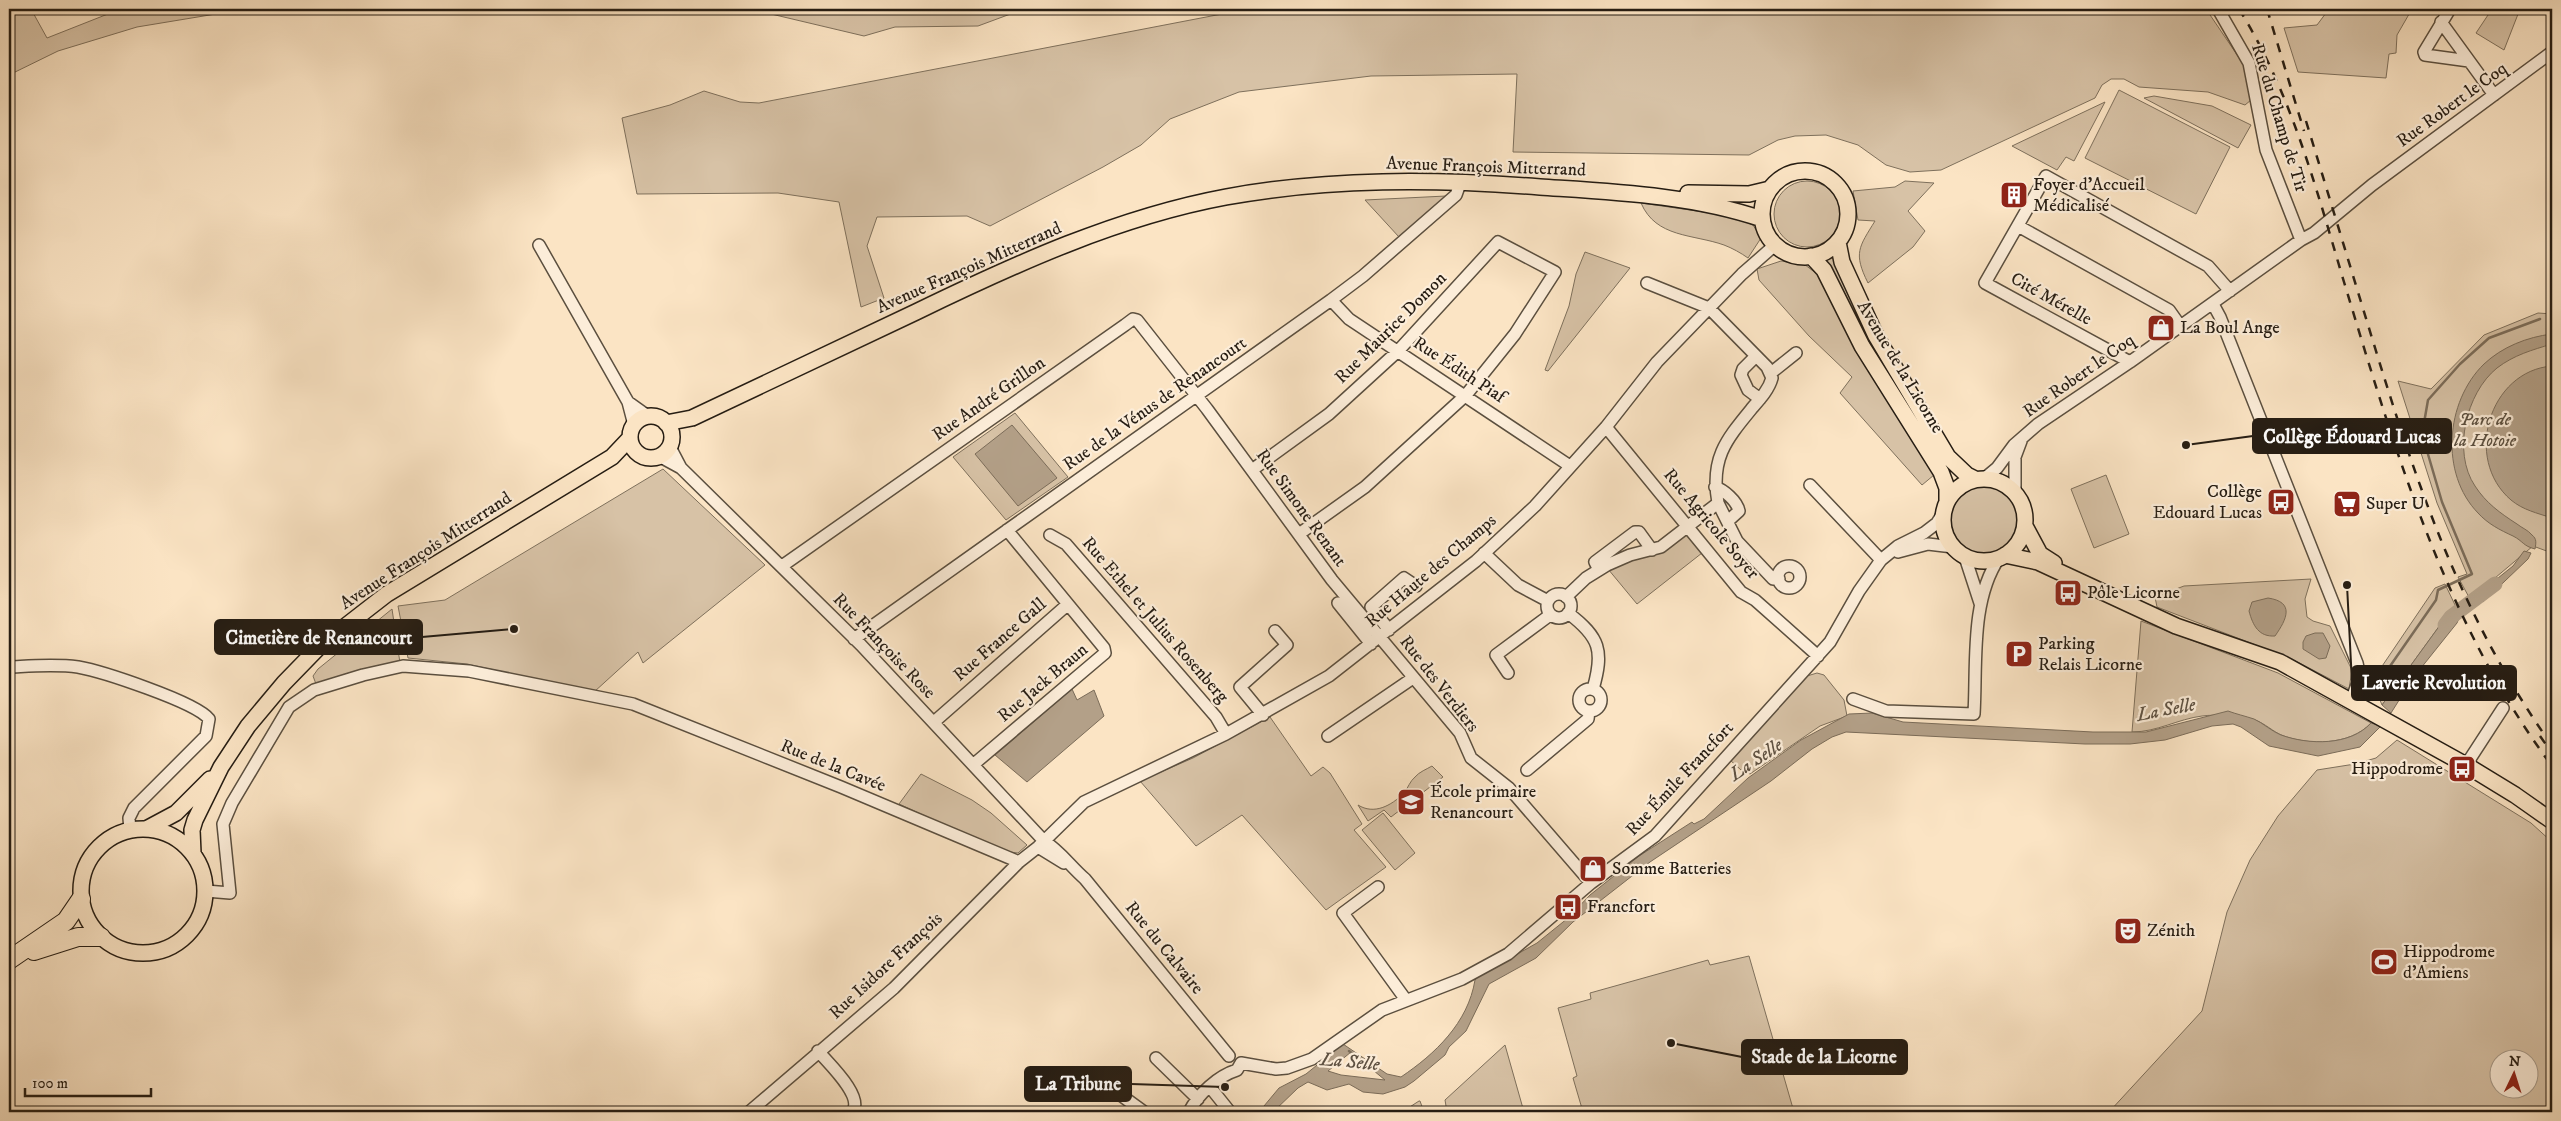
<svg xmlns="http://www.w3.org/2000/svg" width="2561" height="1121" viewBox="0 0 2561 1121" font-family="'IM FELL DW Pica',serif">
<rect width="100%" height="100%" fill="#fbe4c4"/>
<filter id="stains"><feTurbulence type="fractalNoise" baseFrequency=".004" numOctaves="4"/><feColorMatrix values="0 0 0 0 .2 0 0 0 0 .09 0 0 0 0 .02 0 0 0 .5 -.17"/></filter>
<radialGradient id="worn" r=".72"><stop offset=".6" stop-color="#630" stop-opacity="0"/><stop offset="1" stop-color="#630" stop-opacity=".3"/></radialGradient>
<path fill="#d7c2a6" stroke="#7e705c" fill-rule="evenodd" d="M9 9H31L47 38 118 10 246 9 137 27 58 51 9 75Z
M750 9H1024L978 26 895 27 864 36Z
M1277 9H2206L2244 65 2251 100 2245 105 2208 92 2139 87 2124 79H2111L2102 85 2095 98 1941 170 1910 172 1886 165 1858 145 1826 135 1795 136 1778 140 1749 155 1513 152 1517 74 1371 76 1239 92 1170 119 1141 145 1103 167 990 226 967 216 877 217 867 246 884 298 861 307 839 202 778 193 637 194 622 118 670 105 704 91 740 102 759 103 1227 13Z
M2329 9H2412L2397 35 2396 53 2389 54 2386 78 2298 72 2284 28 2317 25Z
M2492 9H2520L2504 50 2476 33Z
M2119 90 2230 147 2196 214 2085 158Z
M2154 96 2212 106 2251 125 2238 148 2144 98Z
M2105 102 2074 161 2066 157 2057 170 2012 146Z
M1905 181 1934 183 1908 211 1925 231 1913 247 1868 283C1853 253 1859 247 1875 221L1858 220 1853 191 1895 187Z
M1774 214a33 33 0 1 1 66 0a33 33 0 1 1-66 0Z
M1446 196 1399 237 1365 200Z
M1641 203 1732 216 1753 225 1761 238 1748 258C1741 253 1732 248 1724 245 1693 234 1656 238 1641 203Z
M1585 252 1630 268 1548 371 1545 370 1569 306 1576 274Z
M1834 254 1953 469 1947 473 1870 347 1823 261Z
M1781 261 1804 264 1822 278 1878 382 1934 475 1922 485 1840 393 1852 377 1809 336 1759 280 1757 269Z
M2538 313 2552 314V553L2533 546 2470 599 2458 577 2467 574 2437 503 2398 381 2431 389 2484 335Z
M1015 413 1068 477 1006 520 953 457Z
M663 469 765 565 643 663 638 652 594 692 467 664 408 658 398 606 445 600Z
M2106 475 2129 534 2094 548 2071 489Z
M1951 520a34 34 0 1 1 68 0a34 34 0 1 1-68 0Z
M1681 535H1687L1702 553 1637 604 1608 569 1630 559 1658 554Z
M2311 579 2305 599 2307 617 2313 621 2330 626 2352 670 2349 689 2292 659 2157 607 2155 597 2184 586Z
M2445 584 2456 607 2451 610 2382 705 2372 681 2435 588Z
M392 609 400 663 316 684 313 676 318 669Z
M2141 621 2278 673 2371 723C2350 746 2306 746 2279 734 2270 729 2261 721 2252 719 2238 716 2217 714 2202 716 2178 719 2157 732 2132 732Z
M1817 673 1824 675 1844 700 1847 716 1820 726 1750 774 1741 770 1730 760 1799 683 1807 676Z
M1270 717 1311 776 1323 767 1330 773 1362 824 1354 830 1386 867 1326 910 1242 815 1196 846 1140 781 1193 758Z
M2397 740 2531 823 2552 842V1112H2109L2202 1011 2227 912 2250 860 2278 816 2317 770 2355 764 2376 758ZM2498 1058H2528V1088H2498Z
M1432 766 1443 777 1391 817 1384 810 1368 821 1358 805C1374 815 1391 806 1404 793 1408 788 1410 781 1415 777 1419 772 1427 769 1432 766Z
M921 774 972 800 991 813 1027 845 1018 853 1001 851 899 804Z
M1383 813 1415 853 1395 870 1362 830Z
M1749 956 1794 1112H1583L1573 1078 1577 1076 1558 1008 1591 999 1590 993 1708 960 1710 965Z
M1505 1045 1524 1112H1447L1445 1100Z
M1420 1101 1424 1112H1402L1419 1101Z"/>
<path fill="#b3a088" stroke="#7b6c59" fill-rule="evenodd" d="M2552 334V344C2532 350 2514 355 2497 368 2466 393 2452 452 2475 486 2486 503 2500 513 2517 524 2522 528 2528 530 2532 535 2537 539 2536 543 2535 549 2523 546 2523 541 2513 536 2500 530 2488 524 2478 513 2440 474 2445 402 2484 364 2502 347 2527 337 2552 334Z
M2552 366V518C2537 513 2523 510 2511 500 2463 459 2489 371 2552 366Z
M1012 425 1057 478 1018 506 975 454Z
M2524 551 2531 553 2528 559 2483 602 2478 594 2513 566Z
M2268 598C2295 602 2287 619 2275 636 2259 637 2253 626 2249 611L2252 602Z
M2456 607 2460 616 2457 623 2413 678 2391 713 2382 705 2451 610Z
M2315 633H2323L2330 646 2326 658 2319 659 2303 649V642L2306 636Z
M1072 689 1077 700 1094 690 1104 716 1027 782 995 755Z
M2228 711C2236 714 2245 716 2254 719 2263 723 2271 731 2281 735 2309 745 2350 746 2371 723L2381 726 2360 747 2318 756 2269 746 2241 727 2233 724 2212 726 2165 740 2130 744H2085L1846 732 1832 737 1812 749 1771 781 1650 862 1573 922 1536 958 1489 984 1466 1031 1449 1047 1445 1055 1414 1081 1405 1087 1383 1094 1363 1092 1349 1084 1327 1090 1308 1082 1298 1088 1273 1112H1259L1279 1088 1306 1074 1343 1044 1387 1074 1401 1077C1435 1054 1468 1023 1475 980L1480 975 1537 943 1568 918 1590 895 1639 856 1692 822 1694 824 1704 819 1748 778 1801 740 1849 714 1872 713 1903 722 2093 732H2146ZM1351 1052 1385 1080 1341 1075 1328 1071Z"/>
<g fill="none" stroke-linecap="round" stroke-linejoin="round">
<path stroke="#7b6c59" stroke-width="2.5" d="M2379 682 2436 600 2438 590 2472 574 2442 502 2425 444 2424 423 2428 400 2460 364 2489 338 2540 319
M1349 1051 1358 1058"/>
<path stroke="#b3a088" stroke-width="15" d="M2445 625 2451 617 2495 584"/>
<defs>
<path id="minor" d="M2218 9 2249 63 2266 150 2301 240
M2450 9 2424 52 2425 55 2469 61
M2441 22 2494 95
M2018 226 2169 310 2181 327
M539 245 628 402 634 425
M1331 300 1349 319 1570 466
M2213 304 2220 317 2357 663 2360 677 2351 701
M1756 356 1743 369 1741 375 1748 390 1760 399
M2130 362 1985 283 2046 176 2208 266 2230 291
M1771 373 1796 353
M628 402 649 417
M1606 427 1741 592 1755 600 1818 656
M670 447 681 468 861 645 1044 841C1060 851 1071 867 1085 879L1229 1056
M659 456 681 468
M1252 470 1329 414 1398 351 1498 242 1555 272 1515 334 1466 395 1365 487 1299 534
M1985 478 1997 468 2014 445 2038 424 2130 362 2301 240 2314 233 2372 185 2552 52
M1810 485 1881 560
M1715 487C1724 490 1737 501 1739 511L1728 521
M2015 493V457L2021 441
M1718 503 1737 541 1773 579H1779
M1050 535 1066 544 1216 717 1226 734
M1898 552 1928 544 1953 547
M1484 553 1518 585 1548 601
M1965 557 1980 603
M782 566 1125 325 1133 319 1137 320 1207 409 1332 580 1460 733 1471 758 1509 788 1591 883
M1778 577a11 11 0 1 1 22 0a11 11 0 1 1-22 0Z
M1599 570 1595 562 1635 532H1639L1652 550
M1547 606a12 12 0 1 1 24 0a12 12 0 1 1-24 0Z
M1566 597 1586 578 1607 565 1630 555 1661 547 1718 503C1710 458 1726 440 1753 407 1761 398 1769 389 1772 378L1767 367 1709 308 1647 283
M1338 603 1371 644
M1568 613C1600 637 1604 651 1593 689
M1389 630 1371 607 1404 578 1416 586
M854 639 1331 300 1363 276 1456 195 1461 181
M9 667C32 666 55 664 78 667 101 671 196 702 209 719L206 736 134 808 129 818 130 830
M1508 673 1496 655 1550 615
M1579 700a11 11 0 1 1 22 0a11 11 0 1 1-22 0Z
M1853 699 1886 711 1974 714C1977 665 1970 601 1999 558
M1263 715 1240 687 1287 645 1275 631
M934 722 1067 605
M1328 736 1413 678
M974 764 1105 653 1104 648 1007 530
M2466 765 2503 708
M1527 770 1588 719 1589 711
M1038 847 1064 863
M1378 887 1343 913 1406 1000
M206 891 230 893 223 824 232 803 289 707 314 690 363 675 403 666 469 671 633 704 841 787 1019 862
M818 1051C828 1063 865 1097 852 1112
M1156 1058 1198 1099
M1241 1063 1276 1069 1287 1068 1312 1059 1382 1010 1462 979 1508 954 1591 883 1655 836 1830 642 1859 591 1881 560 1898 546 1924 533 1937 523 1942 515
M1210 1087 1230 1112
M1111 1088 1144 1112
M749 1112 894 988 1019 862 1038 847 1084 802 1226 734 1329 676 1476 561 1535 506 1606 427 1657 362 1742 274 1775 245
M1189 1112C1198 1094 1218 1076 1237 1070L1241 1063"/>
<path id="major" d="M1762 214a43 43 0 1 1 86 0a43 43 0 1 1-86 0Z
M1688 193 1749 194 1770 189
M1838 242 1842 262 1876 336 1948 457 1967 475 1975 479
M1811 256 1824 270 1862 346 1941 472 1947 488V500
M630 437a21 21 0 1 1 42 0a21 21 0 1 1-42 0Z
M666 423 692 418C767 382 842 347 916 312 1015 264 1118 217 1226 197 1330 178 1435 179 1540 187 1615 192 1691 195 1762 219
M1943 520a41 41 0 1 1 82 0a41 41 0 1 1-82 0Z
M2025 526 2040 554 2054 563
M2005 555 2038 562 2176 626 2280 662 2466 765 2515 795 2552 821
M148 828 176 813 210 779
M81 891a62 62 0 1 1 124 0a62 62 0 1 1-124 0Z
M193 853 192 830 195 820 221 767 248 726 284 683 320 646 387 594 612 457 630 438"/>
<path id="highway" d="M34 951 78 937H101
M9 960 66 921 81 899"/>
</defs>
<use href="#minor" stroke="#5b4f3f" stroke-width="14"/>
<use href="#major" stroke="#261d13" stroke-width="18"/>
<use href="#highway" stroke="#261d13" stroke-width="20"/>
<use href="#minor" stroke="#fcedd9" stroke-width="11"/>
<use href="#major" stroke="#fbe4c4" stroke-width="15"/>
<use href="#highway" stroke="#fbe4c4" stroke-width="18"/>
<path stroke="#261d13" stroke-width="2.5" stroke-dasharray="9 9" stroke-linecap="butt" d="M2239 9C2291 92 2316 188 2344 282 2395 450 2445 623 2552 766
M2267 9 2304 131
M2306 121C2328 193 2350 266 2372 338 2417 485 2459 612 2548 740
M2540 736 2552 753"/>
</g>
<defs>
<symbol id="building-square" viewBox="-11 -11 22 22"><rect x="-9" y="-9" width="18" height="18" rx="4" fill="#8f2418" stroke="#fcedd9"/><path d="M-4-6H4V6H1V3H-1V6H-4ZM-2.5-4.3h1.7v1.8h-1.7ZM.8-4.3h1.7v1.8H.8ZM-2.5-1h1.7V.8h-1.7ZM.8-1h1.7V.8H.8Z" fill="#fff"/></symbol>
<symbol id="shop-square" viewBox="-11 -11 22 22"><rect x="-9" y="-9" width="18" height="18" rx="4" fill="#8f2418" stroke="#fcedd9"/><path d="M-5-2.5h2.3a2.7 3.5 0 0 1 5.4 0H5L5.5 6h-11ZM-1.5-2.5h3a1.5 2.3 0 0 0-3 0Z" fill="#fff"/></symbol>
<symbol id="bus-square" viewBox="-11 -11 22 22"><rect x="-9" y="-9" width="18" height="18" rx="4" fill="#8f2418" stroke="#fcedd9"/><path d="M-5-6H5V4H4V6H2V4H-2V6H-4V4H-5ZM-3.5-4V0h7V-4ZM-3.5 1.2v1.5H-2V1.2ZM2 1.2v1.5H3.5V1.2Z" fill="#fff"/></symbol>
<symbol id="supermarket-square" viewBox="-11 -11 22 22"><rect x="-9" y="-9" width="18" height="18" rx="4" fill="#8f2418" stroke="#fcedd9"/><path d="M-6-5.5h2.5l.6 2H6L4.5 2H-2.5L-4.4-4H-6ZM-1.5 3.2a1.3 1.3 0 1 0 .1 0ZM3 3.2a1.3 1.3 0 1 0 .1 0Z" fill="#fff"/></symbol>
<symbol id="parking-square" viewBox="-11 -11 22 22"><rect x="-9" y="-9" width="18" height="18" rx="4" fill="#8f2418" stroke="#fcedd9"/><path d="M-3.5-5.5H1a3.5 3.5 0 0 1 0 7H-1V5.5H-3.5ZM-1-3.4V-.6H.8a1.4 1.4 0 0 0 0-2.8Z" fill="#fff"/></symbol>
<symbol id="school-square" viewBox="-11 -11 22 22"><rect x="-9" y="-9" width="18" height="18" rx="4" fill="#8f2418" stroke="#fcedd9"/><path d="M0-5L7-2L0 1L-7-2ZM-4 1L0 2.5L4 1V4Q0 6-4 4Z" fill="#fff"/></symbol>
<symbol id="theatre-square" viewBox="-11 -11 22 22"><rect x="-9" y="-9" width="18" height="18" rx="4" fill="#8f2418" stroke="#fcedd9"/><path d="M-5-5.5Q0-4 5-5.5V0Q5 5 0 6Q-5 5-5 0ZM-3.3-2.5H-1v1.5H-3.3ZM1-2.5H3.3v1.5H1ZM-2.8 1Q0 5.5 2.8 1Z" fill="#fff"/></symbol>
<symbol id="stadium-square" viewBox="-11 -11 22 22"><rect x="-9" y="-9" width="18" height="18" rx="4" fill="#8f2418" stroke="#fcedd9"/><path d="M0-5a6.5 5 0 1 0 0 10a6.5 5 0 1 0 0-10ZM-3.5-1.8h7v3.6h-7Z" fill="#fff"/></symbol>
</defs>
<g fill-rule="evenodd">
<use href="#building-square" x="1998" y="179" width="32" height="32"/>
<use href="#shop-square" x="2145" y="312" width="32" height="32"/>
<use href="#bus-square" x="2265" y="486" width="32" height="32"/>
<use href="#supermarket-square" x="2331" y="488" width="32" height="32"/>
<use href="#bus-square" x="2052" y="577" width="32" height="32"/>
<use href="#parking-square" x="2003" y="638" width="32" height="32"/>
<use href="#bus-square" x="2446" y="753" width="32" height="32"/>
<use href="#school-square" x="1395" y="786" width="32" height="32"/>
<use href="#shop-square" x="1577" y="853" width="32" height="32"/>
<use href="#bus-square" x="1552" y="891" width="32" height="32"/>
<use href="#theatre-square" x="2112" y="915" width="32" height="32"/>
<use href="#stadium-square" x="2368" y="946" width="32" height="32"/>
</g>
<g text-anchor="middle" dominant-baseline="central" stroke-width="4.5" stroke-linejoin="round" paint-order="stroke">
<g font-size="18" fill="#261d13" stroke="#fcedd9">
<text transform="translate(2452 105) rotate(-36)">Rue Robert le Coq</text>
<text transform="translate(2279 118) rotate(73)">Rue du Champ de Tir</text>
<text transform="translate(1486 167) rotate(2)">Avenue François Mitterrand</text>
<text transform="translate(969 268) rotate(-24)">Avenue François Mitterrand</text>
<text transform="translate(2051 299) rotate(29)">Cité Mérelle</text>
<text transform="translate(1391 328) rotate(-45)">Rue Maurice Domon</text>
<text transform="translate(1900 367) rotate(59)">Avenue de la Licorne</text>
<text transform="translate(1459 370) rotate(33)">Rue Édith Piaf</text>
<text transform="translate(2079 376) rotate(-35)">Rue Robert le Coq</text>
<text transform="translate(989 399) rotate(-35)">Rue André Grillon</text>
<text transform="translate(1155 404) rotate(-35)">Rue de la Vénus de Renancourt</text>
<text transform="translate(1301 508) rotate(54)">Rue Simone Renant</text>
<text transform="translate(1711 524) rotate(50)">Rue Agricole Soyer</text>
<text transform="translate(426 551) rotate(-33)">Avenue François Mitterrand</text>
<text transform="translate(1431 571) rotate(-40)">Rue Haute des Champs</text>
<text transform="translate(1155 620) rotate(49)">Rue Ethel et Julius Rosenberg</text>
<text transform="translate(1000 640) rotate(-41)">Rue France Gall</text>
<text transform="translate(884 646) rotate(46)">Rue Françoise Rose</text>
<text transform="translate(1043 683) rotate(-40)">Rue Jack Braun</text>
<text transform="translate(1439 684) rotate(52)">Rue des Verdiers</text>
<text transform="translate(833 766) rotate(22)">Rue de la Cavée</text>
<text transform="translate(1680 779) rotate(-47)">Rue Émile Francfort</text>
<text transform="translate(1164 948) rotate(51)">Rue du Calvaire</text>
<text transform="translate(886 966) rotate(-43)">Rue Isidore François</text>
</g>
<g font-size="18" fill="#261d13" stroke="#fcedd9" text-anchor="start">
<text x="2033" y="185">Foyer d'Accueil<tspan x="2033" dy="21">Médicalisé</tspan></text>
<text x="2180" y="328">La Boul Ange</text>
<text x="2262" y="492" text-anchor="end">Collège<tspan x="2262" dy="21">Edouard Lucas</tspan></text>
<text x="2366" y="504">Super U</text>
<text x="2087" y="593">Pôle Licorne</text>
<text x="2038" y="644">Parking<tspan x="2038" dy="21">Relais Licorne</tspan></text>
<text x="2443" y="769" text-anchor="end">Hippodrome</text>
<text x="1430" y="792">École primaire<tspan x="1430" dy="21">Renancourt</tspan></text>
<text x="1612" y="869">Somme Batteries</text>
<text x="1587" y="907">Francfort</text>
<text x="2147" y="931">Zénith</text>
<text x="2403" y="952">Hippodrome<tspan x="2403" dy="21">d'Amiens</tspan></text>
</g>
<g font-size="18" font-style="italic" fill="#5b4f3f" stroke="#fcedd9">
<text x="2485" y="420">Parc de<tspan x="2485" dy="21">la Hotoie</tspan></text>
</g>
<g font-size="19" font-style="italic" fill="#5e5142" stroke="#fcedd9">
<text transform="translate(2166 710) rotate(-11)">La Selle</text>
<text transform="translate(1756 760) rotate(-34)">La Selle</text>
<text transform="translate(1350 1062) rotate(5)">La Selle</text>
</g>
</g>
<path fill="none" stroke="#261d13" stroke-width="2" d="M2186 445L2253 436M514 629L422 637M2347 585L2352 683M1671 1043L1742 1057M1225 1087L1131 1084"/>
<g fill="#261d13" stroke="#fcedd9" stroke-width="2">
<circle cx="2186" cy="445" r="5"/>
<circle cx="514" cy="629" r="5"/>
<circle cx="2347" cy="585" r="5"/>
<circle cx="1671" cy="1043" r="5"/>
<circle cx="1225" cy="1087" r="5"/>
</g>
<g fill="#261d13" stroke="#261d13" stroke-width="2">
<rect x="2253" y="419" width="198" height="34" rx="5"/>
<rect x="215" y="620" width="207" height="34" rx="5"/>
<rect x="2352" y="666" width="164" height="34" rx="5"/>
<rect x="1742" y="1040" width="165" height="34" rx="5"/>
<rect x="1025" y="1067" width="106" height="34" rx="5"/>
</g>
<g font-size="19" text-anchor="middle" font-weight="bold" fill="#fff">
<text x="2352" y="443">Collège Édouard Lucas</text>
<text x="319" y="644">Cimetière de Renancourt</text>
<text x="2434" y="689">Laverie Revolution</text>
<text x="1824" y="1063">Stade de la Licorne</text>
<text x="1078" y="1090">La Tribune</text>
</g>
<rect width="2561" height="1121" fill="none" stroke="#fbe4c4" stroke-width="30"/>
<rect x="10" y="10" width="2541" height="1101" fill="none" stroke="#261d13" stroke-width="2.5"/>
<rect x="15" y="15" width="2531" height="1091" fill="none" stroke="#261d13"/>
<g transform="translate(2514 1074) rotate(4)"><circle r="24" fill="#fcedd9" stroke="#a69a8a"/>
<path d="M0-4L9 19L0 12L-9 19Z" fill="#8f2418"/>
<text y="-8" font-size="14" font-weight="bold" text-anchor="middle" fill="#261d13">N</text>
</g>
<path d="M25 1088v8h126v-8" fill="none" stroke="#261d13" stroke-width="2.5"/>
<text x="32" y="1088" font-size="15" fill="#261d13" stroke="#fcedd9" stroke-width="4" paint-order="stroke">100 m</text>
<rect width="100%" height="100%" filter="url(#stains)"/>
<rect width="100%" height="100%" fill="url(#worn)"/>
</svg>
